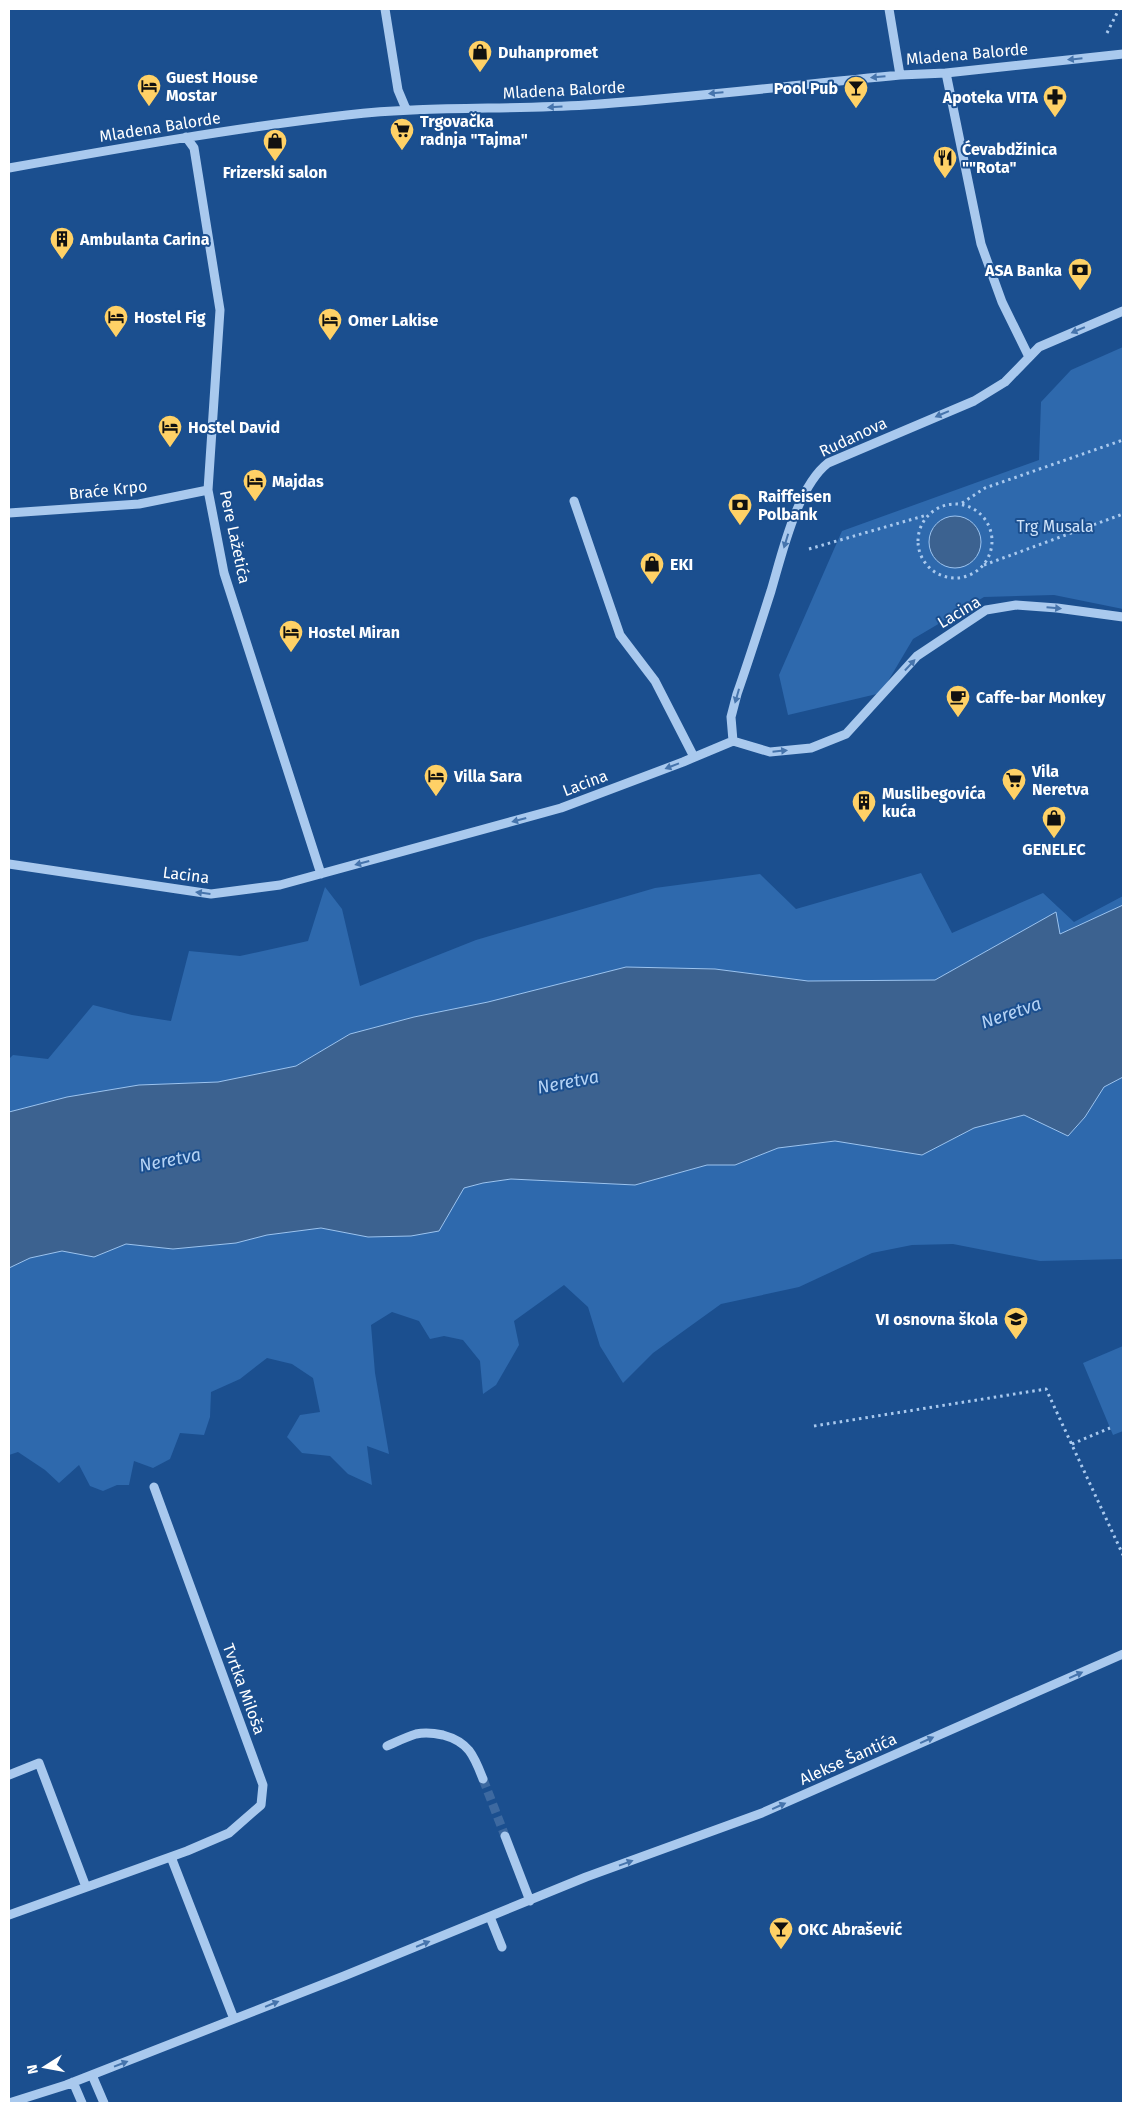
<svg xmlns="http://www.w3.org/2000/svg" width="1132" height="2112" viewBox="0 0 1132 2112" font-family="'Fira Sans',sans-serif">
<rect width="100%" height="100%" fill="#1b4f8f"/>
<path fill="#2e69ad" d="M1123 347V609L1054 595 984 597 913 639 881 693 788 715 779 675 842 531 1039 460 1041 402 1071 370Z
M921 873 952 933 1043 893 1074 922 1123 896V905L1060 935 1055 913 935 980 808 981 715 969 626 967 488 1002 414 1017 350 1034 296 1066 218 1082 139 1085 67 1097 9 1112V1059L13 1055 48 1059 93 1005 132 1015 171 1021 189 951 240 956 308 941 325 887 342 909 360 986 476 940 655 888 760 874 796 909Z
M1123 1077V1259L1040 1261 953 1244 912 1245 872 1253 799 1287 721 1304 653 1353 623 1383 600 1346 588 1307 564 1285 514 1321 519 1345 496 1385 483 1394 480 1361 463 1340 444 1336 430 1339 419 1321 392 1312 371 1325 375 1373 389 1454 367 1446 372 1485 348 1474 330 1456 302 1453 287 1437 300 1415 320 1412 313 1378 292 1364 267 1358 240 1379 211 1392 210 1417 204 1435 180 1433 170 1459 153 1468 134 1461 129 1485H117L103 1491 90 1486 79 1465 59 1483 45 1470 18 1452 9 1455V1268L30 1258 62 1251 94 1257 126 1244 173 1249 236 1243 267 1235 321 1228 368 1237 439 1231 464 1188 483 1183 511 1179 635 1185 707 1165H735L778 1148 835 1141 922 1155 974 1128 1024 1115 1068 1136 1085 1117 1104 1087Z
M1123 1346V1431L1113 1435 1083 1363Z"/>
<path fill="#3c6290" stroke="#9cc4f0" d="M929 542a26 26 0 1 1 52 0a26 26 0 1 1-52 0Z
M1123 905V1077L1104 1087 1085 1117 1068 1136 1024 1115 974 1128 922 1155 835 1141 778 1148 735 1165H707L635 1185 511 1179 483 1183 464 1188 439 1231 411 1236 368 1237 321 1228 267 1235 236 1243 173 1249 126 1244 94 1257 62 1251 30 1258 9 1268V1112L67 1097 139 1085 218 1082 296 1066 350 1034 414 1017 488 1002 626 967 715 969 808 981 935 980 1056 912 1060 934Z"/>
<g fill="none" stroke-linecap="round" stroke-linejoin="round">
<path stroke="#3d69a0" stroke-width="9" stroke-dasharray="9 4.5" stroke-linecap="butt" d="M483 1779 505 1836"/>
<path stroke="#a9c9ee" stroke-width="3" stroke-dasharray="2.5 4" stroke-linecap="butt" d="M1107 33 1119 9
M962 503 985 488 1123 440
M918 541a37 37 0 1 1 74 0a37 37 0 1 1-74 0Z
M809 549 927 515
M984 565 1123 514
M814 1426 1046 1389 1123 1555
M1072 1444 1110 1428"/>
<path stroke="#a9c9ee" stroke-width="9" d="M385 9 398 90 406 109
M889 9 900 75
M946 73 981 244 1002 302 1029 357
M186 137 194 148 220 310 208 490 224 573 321 874
M9 168C121 148 234 128 347 115 426 106 506 110 586 105 690 98 795 85 900 75L946 73 1123 54
M574 501 620 635 655 681 694 757
M9 513 139 504 208 490
M733 741 731 717 737 694C749 660 760 625 771 591 782 554 797 487 828 463L974 401 1005 382 1039 347 1123 311
M9 864 211 894 280 885 561 808 683 762 733 741 770 752 811 748 846 734 917 656 986 610 1016 605 1057 608 1123 617
M387 1746C396 1742 406 1737 416 1734 425 1732 434 1733 443 1735 469 1742 474 1756 483 1779
M9 1775 39 1763 86 1887
M505 1836 530 1901
M171 1857 234 2019
M9 1915 187 1851 229 1833 261 1805 263 1785 154 1487
M490 1917 502 1947
M92 2075 104 2103
M73 2082 82 2103
M9 2103 66 2085 344 1976 586 1877 762 1813 1123 1654"/>
</g>
<defs><path id="oneway-solid" d="M-6-.8H1V-3.2L6.5 0L1 3.2V.8H-6Z" transform="scale(1.25)"/></defs>
<g fill="#4674ac">
<use href="#oneway-solid" transform="translate(1075 59) rotate(174)"/>
<use href="#oneway-solid" transform="translate(878 77) rotate(175)"/>
<use href="#oneway-solid" transform="translate(716 93) rotate(175)"/>
<use href="#oneway-solid" transform="translate(555 107) rotate(177)"/>
<use href="#oneway-solid" transform="translate(1078 330) rotate(157)"/>
<use href="#oneway-solid" transform="translate(942 414) rotate(157)"/>
<use href="#oneway-solid" transform="translate(786 541) rotate(107)"/>
<use href="#oneway-solid" transform="translate(1054 608) rotate(5)"/>
<use href="#oneway-solid" transform="translate(910 665) rotate(-47)"/>
<use href="#oneway-solid" transform="translate(737 696) rotate(106)"/>
<use href="#oneway-solid" transform="translate(780 751) rotate(-6)"/>
<use href="#oneway-solid" transform="translate(672 766) rotate(159)"/>
<use href="#oneway-solid" transform="translate(519 820) rotate(165)"/>
<use href="#oneway-solid" transform="translate(362 863) rotate(165)"/>
<use href="#oneway-solid" transform="translate(203 893) rotate(-173)"/>
<use href="#oneway-solid" transform="translate(1076 1675) rotate(-24)"/>
<use href="#oneway-solid" transform="translate(927 1740) rotate(-24)"/>
<use href="#oneway-solid" transform="translate(779 1806) rotate(-24)"/>
<use href="#oneway-solid" transform="translate(626 1863) rotate(-20)"/>
<use href="#oneway-solid" transform="translate(423 1944) rotate(-22)"/>
<use href="#oneway-solid" transform="translate(272 2004) rotate(-22)"/>
<use href="#oneway-solid" transform="translate(121 2064) rotate(-21)"/>
</g>
<defs>
<symbol id="shop-pin" viewBox="-11 -11 22 30"><path d="M0 17L-7.5 6A9.5 9.5 0 1 1 7.5 6Z" fill="#ffd166" stroke="#1b4f8f"/><path d="M-5-2.5h2.3a2.7 3.5 0 0 1 5.4 0H5L5.5 6h-11ZM-1.5-2.5h3a1.5 2.3 0 0 0-3 0Z" fill="#111"/></symbol>
<symbol id="hotel-pin" viewBox="-11 -11 22 30"><path d="M0 17L-7.5 6A9.5 9.5 0 1 1 7.5 6Z" fill="#ffd166" stroke="#1b4f8f"/><path d="M-6-4.5h1.5V1H6V5H4.5V3h-9V5H-6ZM-4 0a1.8 1.8 0 1 1 3.6 0ZM.5 0V-2.5h3Q6-2.5 6 0Z" fill="#111"/></symbol>
<symbol id="bar-pin" viewBox="-11 -11 22 30"><path d="M0 17L-7.5 6A9.5 9.5 0 1 1 7.5 6Z" fill="#ffd166" stroke="#1b4f8f"/><path d="M-6-5H6L.8 .8V4.5H3.5V6h-7V4.5H-.8V.8Z" fill="#111"/></symbol>
<symbol id="pharmacy-pin" viewBox="-11 -11 22 30"><path d="M0 17L-7.5 6A9.5 9.5 0 1 1 7.5 6Z" fill="#ffd166" stroke="#1b4f8f"/><path d="M-2-6h4v4h4v4h-4v4h-4v-4h-4v-4h4Z" fill="#111"/></symbol>
<symbol id="supermarket-pin" viewBox="-11 -11 22 30"><path d="M0 17L-7.5 6A9.5 9.5 0 1 1 7.5 6Z" fill="#ffd166" stroke="#1b4f8f"/><path d="M-6-5.5h2.5l.6 2H6L4.5 2H-2.5L-4.4-4H-6ZM-1.5 3.2a1.3 1.3 0 1 0 .1 0ZM3 3.2a1.3 1.3 0 1 0 .1 0Z" fill="#111"/></symbol>
<symbol id="restaurant-pin" viewBox="-11 -11 22 30"><path d="M0 17L-7.5 6A9.5 9.5 0 1 1 7.5 6Z" fill="#ffd166" stroke="#1b4f8f"/><path d="M-5-6h1v4h1v-4h1v4h1v-4h1v5L-1.5 .5V6h-2V.5L-5-1ZM5-6V6H3V1.5H1.5Q1.5-4 5-6Z" fill="#111"/></symbol>
<symbol id="building-pin" viewBox="-11 -11 22 30"><path d="M0 17L-7.5 6A9.5 9.5 0 1 1 7.5 6Z" fill="#ffd166" stroke="#1b4f8f"/><path d="M-4-6H4V6H1V3H-1V6H-4ZM-2.5-4.3h1.7v1.8h-1.7ZM.8-4.3h1.7v1.8H.8ZM-2.5-1h1.7V.8h-1.7ZM.8-1h1.7V.8H.8Z" fill="#111"/></symbol>
<symbol id="bank-pin" viewBox="-11 -11 22 30"><path d="M0 17L-7.5 6A9.5 9.5 0 1 1 7.5 6Z" fill="#ffd166" stroke="#1b4f8f"/><path d="M-6-4H6V4H-6ZM0-2.3a2.3 2.3 0 1 0 0 4.6a2.3 2.3 0 1 0 0-4.6Z" fill="#111"/></symbol>
<symbol id="cafe-pin" viewBox="-11 -11 22 30"><path d="M0 17L-7.5 6A9.5 9.5 0 1 1 7.5 6Z" fill="#ffd166" stroke="#1b4f8f"/><path d="M-5.5-4.5H6V0H3Q3 3.5 0 3.5H-2.5Q-5.5 3.5-5.5 0ZM3-3.2v2h1.7v-2ZM-6 4.5H4V6H-6Z" fill="#111"/></symbol>
<symbol id="school-pin" viewBox="-11 -11 22 30"><path d="M0 17L-7.5 6A9.5 9.5 0 1 1 7.5 6Z" fill="#ffd166" stroke="#1b4f8f"/><path d="M0-5L7-2L0 1L-7-2ZM-4 1L0 2.5L4 1V4Q0 6-4 4Z" fill="#111"/></symbol>
</defs>
<g fill-rule="evenodd">
<use href="#shop-pin" x="466" y="38" width="28" height="38"/>
<use href="#hotel-pin" x="135" y="72" width="28" height="38"/>
<use href="#bar-pin" x="842" y="74" width="28" height="38"/>
<use href="#pharmacy-pin" x="1041" y="83" width="28" height="38"/>
<use href="#supermarket-pin" x="388" y="116" width="28" height="38"/>
<use href="#shop-pin" x="261" y="127" width="28" height="38"/>
<use href="#restaurant-pin" x="931" y="144" width="28" height="38"/>
<use href="#building-pin" x="48" y="225" width="28" height="38"/>
<use href="#bank-pin" x="1066" y="256" width="28" height="38"/>
<use href="#hotel-pin" x="102" y="303" width="28" height="38"/>
<use href="#hotel-pin" x="316" y="306" width="28" height="38"/>
<use href="#hotel-pin" x="156" y="413" width="28" height="38"/>
<use href="#hotel-pin" x="241" y="467" width="28" height="38"/>
<use href="#bank-pin" x="726" y="491" width="28" height="38"/>
<use href="#shop-pin" x="638" y="550" width="28" height="38"/>
<use href="#hotel-pin" x="277" y="618" width="28" height="38"/>
<use href="#cafe-pin" x="944" y="683" width="28" height="38"/>
<use href="#hotel-pin" x="422" y="762" width="28" height="38"/>
<use href="#supermarket-pin" x="1000" y="766" width="28" height="38"/>
<use href="#building-pin" x="850" y="788" width="28" height="38"/>
<use href="#shop-pin" x="1040" y="804" width="28" height="38"/>
<use href="#school-pin" x="1002" y="1305" width="28" height="38"/>
<use href="#bar-pin" x="767" y="1915" width="28" height="38"/>
</g>
<g text-anchor="middle" dominant-baseline="central" stroke-width="4" stroke-linejoin="round" paint-order="stroke">
<g font-size="16" font-weight="bold" fill="#fff" stroke="#1b4f8f" text-anchor="start">
<text x="498" y="52">Duhanpromet</text>
<text x="166" y="77">Guest House<tspan x="166" dy="18">Mostar</tspan></text>
<text x="838" y="88" text-anchor="end">Pool Pub</text>
<text x="1038" y="97" text-anchor="end">Apoteka VITA</text>
<text x="420" y="121">Trgovačka<tspan x="420" dy="18">radnja "Tajma"</tspan></text>
<text x="962" y="149">Ćevabdžinica<tspan x="962" dy="18">""Rota"</tspan></text>
<text x="275" y="172" text-anchor="middle">Frizerski salon</text>
<text x="80" y="239">Ambulanta Carina</text>
<text x="1062" y="270" text-anchor="end">ASA Banka</text>
<text x="134" y="317">Hostel Fig</text>
<text x="348" y="320">Omer Lakise</text>
<text x="188" y="427">Hostel David</text>
<text x="272" y="481">Majdas</text>
<text x="758" y="496">Raiffeisen<tspan x="758" dy="18">Polbank</tspan></text>
<text x="670" y="564">EKI</text>
<text x="308" y="632">Hostel Miran</text>
<text x="976" y="697">Caffe-bar Monkey</text>
<text x="1032" y="771">Vila<tspan x="1032" dy="18">Neretva</tspan></text>
<text x="454" y="776">Villa Sara</text>
<text x="882" y="793">Muslibegovića<tspan x="882" dy="18">kuća</tspan></text>
<text x="1054" y="849" text-anchor="middle">GENELEC</text>
<text x="998" y="1319" text-anchor="end">VI osnovna škola</text>
<text x="798" y="1929">OKC Abrašević</text>
</g>
<g font-size="16" fill="#fff" stroke="#1b4f8f">
<text transform="translate(967 54) rotate(-5)">Mladena Balorde</text>
<text transform="translate(564 90) rotate(-3)">Mladena Balorde</text>
<text transform="translate(160 127) rotate(-9)">Mladena Balorde</text>
<text transform="translate(853 437) rotate(-25)">Rudanova</text>
<text transform="translate(108 490) rotate(-6)">Braće Krpo</text>
<text transform="translate(235 537) rotate(78)">Pere Lažetića</text>
<text transform="translate(959 612) rotate(-31)">Lacina</text>
<text transform="translate(585 783) rotate(-21)">Lacina</text>
<text transform="translate(186 875) rotate(7)">Lacina</text>
<text transform="translate(244 1689) rotate(70)">Tvrtka Miloša</text>
<text transform="translate(848 1759) rotate(-24)">Alekse Šantića</text>
</g>
<g font-size="16" fill="#cfe3fa" stroke="#1b4f8f">
<text x="1055" y="526">Trg Musala</text>
</g>
<g font-size="18" font-style="italic" fill="#b5d3f5" stroke="#1b4f8f">
<text transform="translate(1011 1013) rotate(-19)">Neretva</text>
<text transform="translate(568 1082) rotate(-11)">Neretva</text>
<text transform="translate(170 1160) rotate(-11)">Neretva</text>
</g>
</g>
<rect width="1132" height="2112" fill="none" stroke="#ffffff" stroke-width="20"/>
<g transform="translate(45 2067) rotate(259)" stroke="#1b4f8f" stroke-width="4" paint-order="stroke">
<path d="M0-4L9 19L0 12L-9 19Z" fill="#ffffff"/>
<text y="-8" font-size="14" font-weight="bold" text-anchor="middle" fill="#ffffff">N</text>
</g>
</svg>
